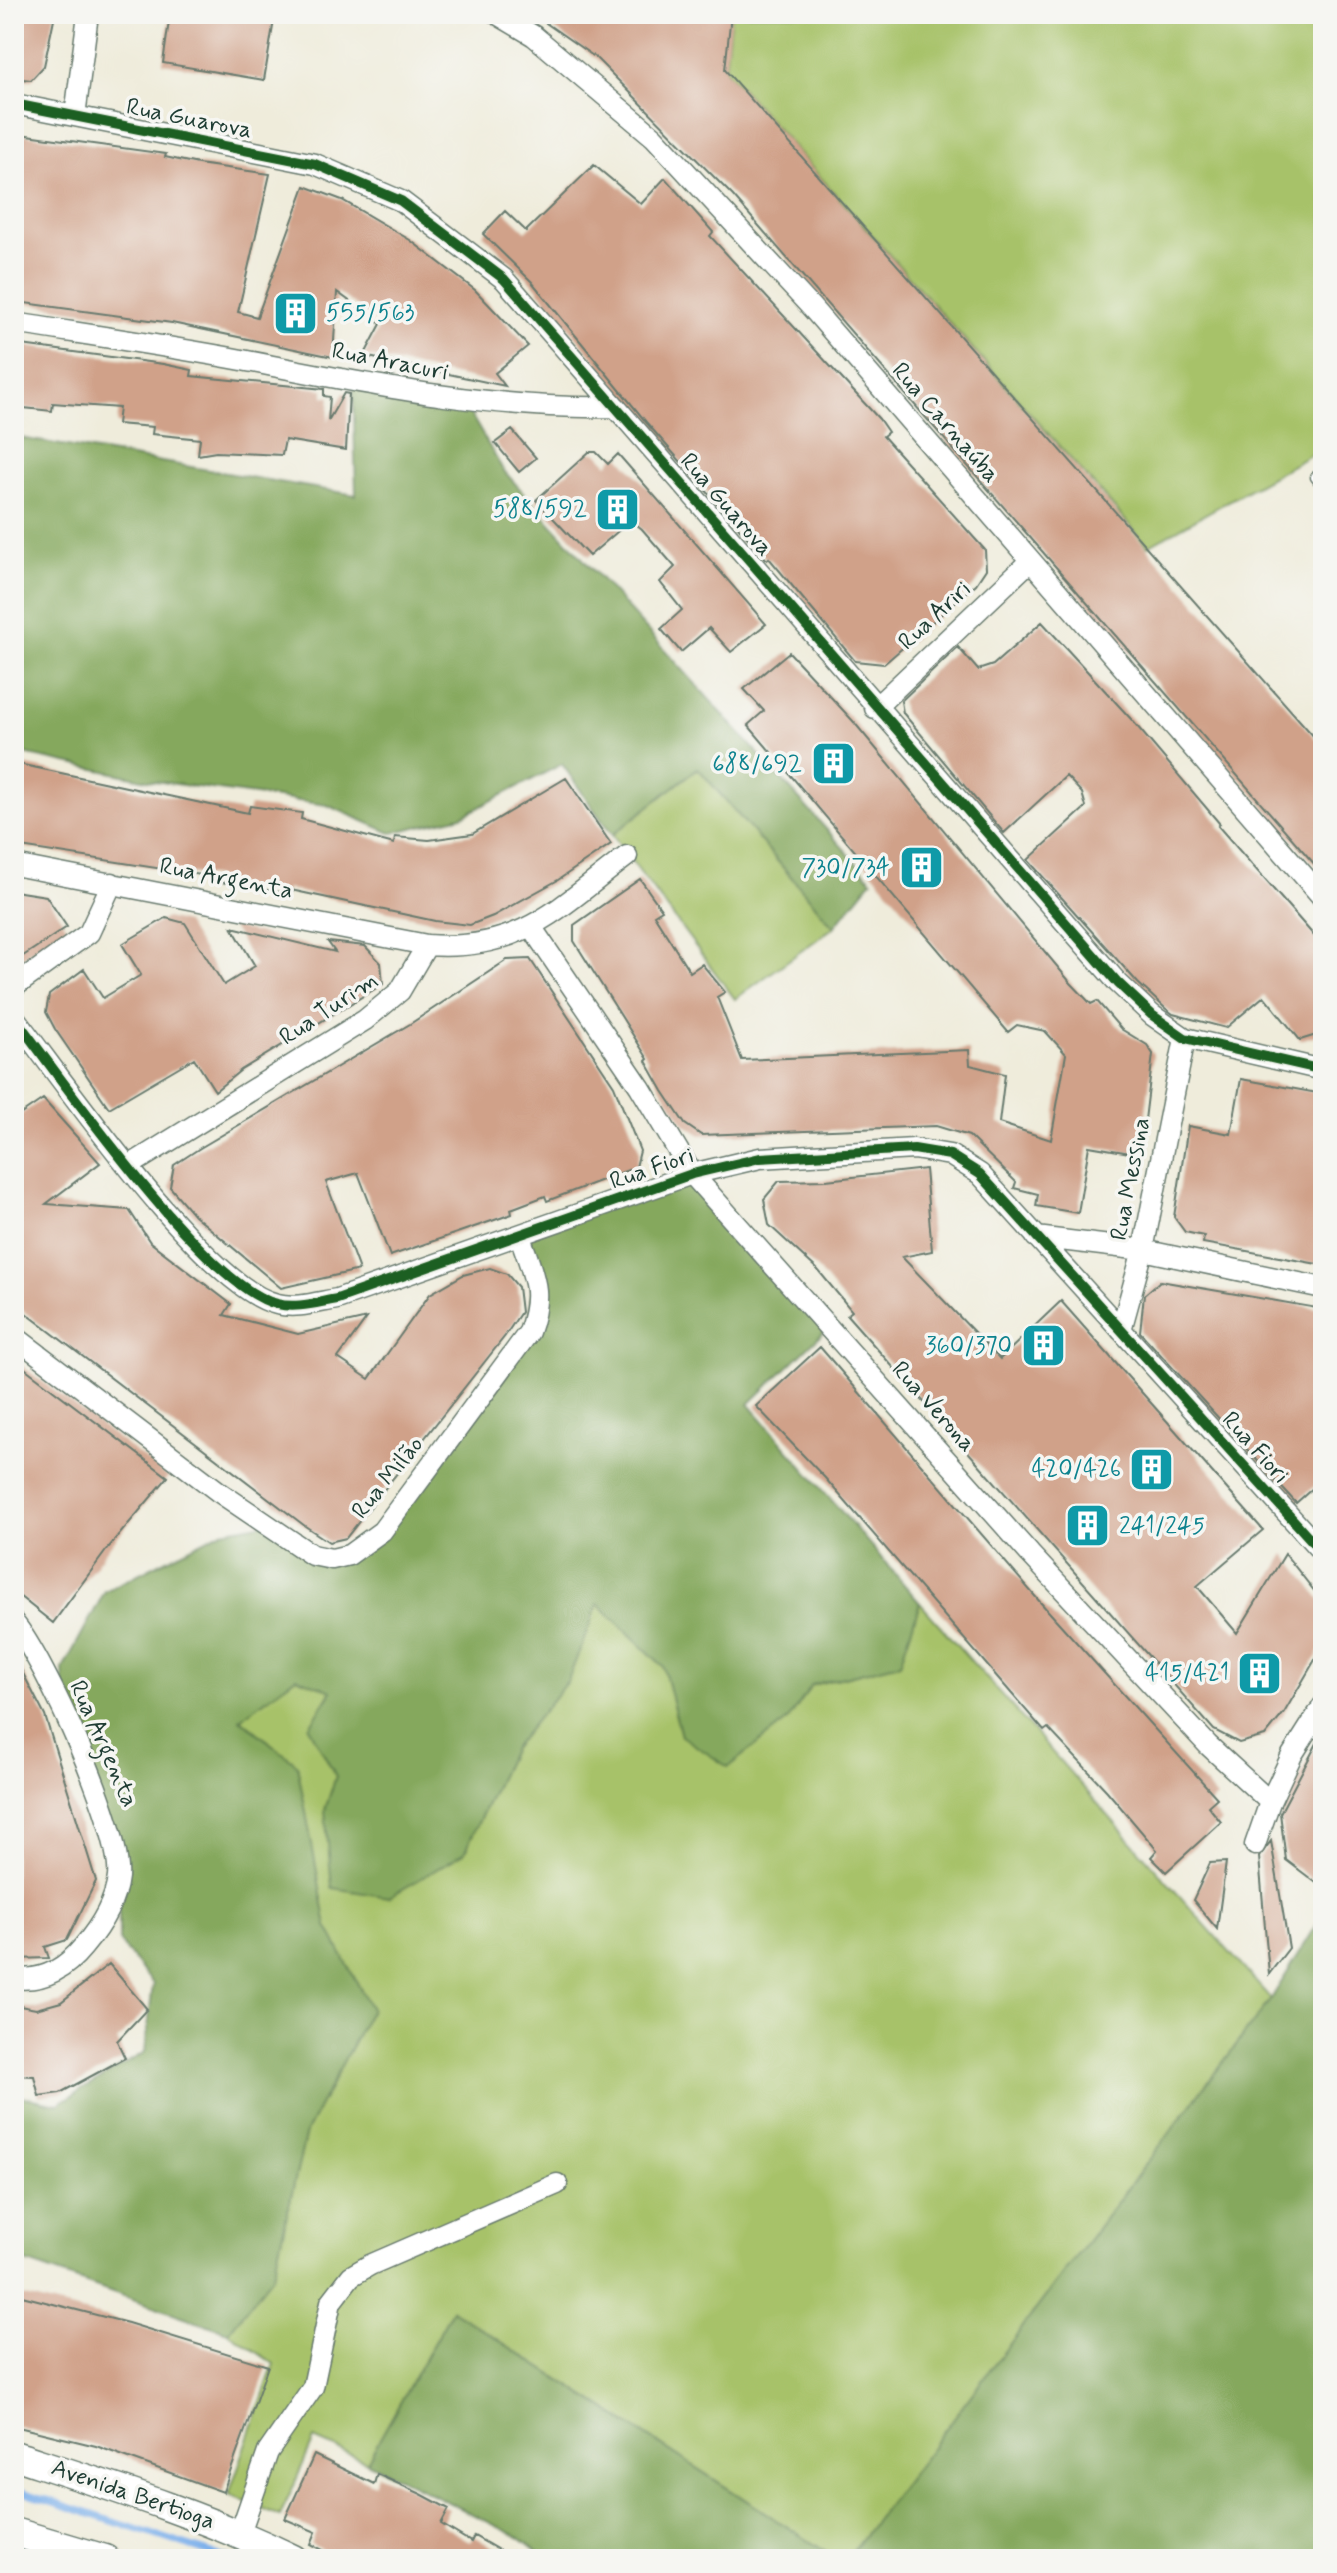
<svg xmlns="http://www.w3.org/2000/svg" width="1337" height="2573" viewBox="0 0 1337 2573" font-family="Mynerve,sans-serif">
<rect width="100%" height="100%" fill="#f6f6f2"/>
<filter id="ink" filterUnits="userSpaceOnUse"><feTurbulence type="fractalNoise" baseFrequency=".0125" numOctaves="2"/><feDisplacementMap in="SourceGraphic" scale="16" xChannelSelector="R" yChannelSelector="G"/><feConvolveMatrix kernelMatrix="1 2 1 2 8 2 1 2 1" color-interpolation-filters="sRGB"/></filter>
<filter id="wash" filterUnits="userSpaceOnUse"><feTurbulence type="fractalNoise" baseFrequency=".006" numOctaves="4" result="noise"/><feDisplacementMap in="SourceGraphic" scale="32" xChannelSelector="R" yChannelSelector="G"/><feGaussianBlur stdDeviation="1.8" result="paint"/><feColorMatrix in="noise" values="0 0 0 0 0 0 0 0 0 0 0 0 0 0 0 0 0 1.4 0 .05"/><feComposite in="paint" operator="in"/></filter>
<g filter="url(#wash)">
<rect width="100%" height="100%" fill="#efecdb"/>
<path fill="#a7c269" stroke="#63804e" stroke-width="2" d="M731 14H1323V448L1148 546 725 70Z
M698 768 834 927 735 999 612 835Z
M598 1603 663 1666 681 1736 788 1720 812 1685 900 1663 920 1603 1271 1999 847 2559H837L452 2310 367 2462 314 2439 280 2517 229 2494 274 2364 228 2332 273 2275 306 2132 371 2009 327 1927 297 1765 240 1718 296 1677 332 1690 310 1727 336 1776 325 1810 464 1853 512 1750 568 1680Z"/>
<path fill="#85a85d" stroke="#527248" stroke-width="2" d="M353 381 467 408 503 470 872 880 834 927 698 768 612 835 562 764 462 816 391 833 327 805 147 780 14 752V437L356 495Z
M692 1174 827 1329 749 1404 920 1603 900 1663 812 1685 788 1720 728 1767 681 1736 663 1666 598 1604 568 1680 512 1750 464 1853 389 1897 332 1888 325 1810 336 1776 309 1727 332 1691 296 1677 240 1719 297 1764 327 1926 371 2009 306 2132 273 2275 228 2332 14 2258V2095L58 2104 145 2052 153 1984 119 1941V1875L65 1720 63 1669 105 1591 222 1531 265 1523 332 1559 382 1531 529 1332 533 1275 520 1236Z
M1323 1915V2559H847L1271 1999Z
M452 2310 837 2559H548L521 2538 367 2462Z"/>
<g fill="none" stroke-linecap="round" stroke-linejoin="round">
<path stroke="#7eb1eb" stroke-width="7" d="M14 2489 228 2559"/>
</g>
<g id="blocks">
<path fill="#d0a189" d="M14 14H55L44 66 31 80 14 78Z
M170 14H275L264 80 163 63Z
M533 14H731L725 70 1323 747V874L733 196 596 58Z
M20 134 166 154 165 157 198 164 270 174 238 312 257 317 305 186 342 200 410 240 475 290 528 346 495 373 505 386 364 356 381 324 337 292 333 357 172 323 17 302 20 286 14 285V188Z
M594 165 641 204 665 178 713 232 710 236 879 419 888 432 883 436 985 550 986 569 976 584 884 664 855 661 769 558 767 560 646 422 532 282 483 234 505 211 526 231Z
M14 344 163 364 192 370 191 376 324 389V396L330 397 328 421 344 393 349 394 346 450 285 440 282 455 216 452 198 455 200 439 152 434 153 427 117 424 119 408 53 403 52 411 14 407Z
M512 430 536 458 519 472 495 443Z
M589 452H596L608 464 618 454 766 624 731 652 709 628 681 652 661 629 682 610 660 582 675 567 642 529 631 520 589 556 536 500Z
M1042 622 1131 719 1220 824 1218 826 1323 946V1033L1300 1040 1264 996 1226 1028 1173 1014 1165 1008 1138 983 1028 860 1086 807 1082 793 1066 776 1004 833 903 713 901 701 958 647 978 670 993 665Z
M789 652 853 721 1070 982 1091 1004 1097 1001 1121 1029 1147 1045 1153 1054 1145 1120 1136 1154 1089 1146 1078 1213 1036 1206 1038 1194 1014 1188 1016 1182 969 1136 936 1126 701 1135 685 1124 663 1091 646 1061 648 1059 574 941V925L640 879 662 910 654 915 690 972 702 964 725 992 717 997 742 1060 969 1050 970 1065 1005 1074 999 1123 1051 1140 1066 1054 1045 1031 1017 1025 1008 1032 748 725 764 711 744 689Z
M14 763 248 813 250 806 302 813 301 819 394 844 395 837 429 840 472 834 566 778 611 844 558 880 493 916 470 925 435 921 286 889 285 893 220 882 221 878 14 846Z
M14 891 46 896 67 927 14 962Z
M166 918 185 923 224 985 255 966 232 927 335 952 328 942 365 946 381 963 383 984 241 1070 215 1091 194 1058 109 1108 55 1029 46 1012 49 995 84 969 103 998 141 975 122 944Z
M530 959 614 1086 640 1151 636 1167 547 1201 545 1196 511 1209 512 1214 390 1256 358 1173 326 1182 359 1270 281 1288 194 1215 170 1187 174 1165 200 1148 410 1024 507 960Z
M1241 1079 1323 1094V1265L1203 1243 1204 1236 1185 1232 1174 1217 1188 1126 1231 1134Z
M43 1099 100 1163 46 1204 129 1210 150 1242 231 1304 224 1315 298 1334 367 1318 338 1358 369 1379 430 1294 463 1275 490 1268 507 1274 518 1287 521 1312 505 1336 346 1538 329 1542 305 1526 14 1304V1119Z
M925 1169 932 1251 902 1257 1000 1359 1061 1301 1263 1530 1197 1586 1237 1633 1285 1554 1323 1602V1646L1284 1713 1265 1736 1239 1743 1214 1730 847 1315 852 1311 818 1270 769 1225 764 1199 779 1181 826 1180Z
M1160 1281 1323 1309V1479L1296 1503 1140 1332 1144 1295Z
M820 1347 1040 1602 1217 1798 1208 1806 1221 1822 1166 1872 1151 1857 1157 1850 1107 1791 1048 1728 1044 1731 825 1478 756 1406Z
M14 1360 168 1477 108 1548 53 1623 14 1592Z
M14 1656 45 1716 96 1881 67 1940 45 1947 49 1958 14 1959Z
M1323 1732V1888L1286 1860 1280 1813Z
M1271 1841 1289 1948 1269 1974 1259 1857Z
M1226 1862 1217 1929 1193 1900 1210 1863Z
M109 1964 147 2009 117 2041 125 2058 60 2093 39 2096 34 2076 14 2075V2005L36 2009 61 2002Z
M14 2294 128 2323 268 2366 223 2492 96 2446 14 2426Z
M314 2455 374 2484 377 2474 421 2494 449 2509 441 2524 471 2542 474 2536 514 2559H340L311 2544 316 2532 285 2519Z"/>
</g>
</g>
<g filter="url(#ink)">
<use href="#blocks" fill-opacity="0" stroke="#687a6e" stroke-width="2"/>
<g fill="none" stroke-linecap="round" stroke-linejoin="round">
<defs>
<path id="lane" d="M1316 477 1323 486"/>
<path id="street" d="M497 14 534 36 654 137 812 308 1323 898
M14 104 315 164 401 201 504 279 1118 983 1152 1015 1185 1038 1323 1070
M75 116 88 14
M14 323C90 335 167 346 242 360 367 384 489 410 616 407
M875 708 1030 561
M14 865 427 945
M532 928 640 1087 692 1174 1030 1554 1208 1745 1270 1802 1292 1755 1323 1706
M14 987 89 933 112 883
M14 1017C63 1080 206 1288 277 1304 297 1309 318 1302 337 1299L692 1174 760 1158 914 1149 950 1155 980 1174 1323 1553
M129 1166 365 1020 400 991 427 945C521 952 558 908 627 856
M1036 1237 1143 1250 1323 1288
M1121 1330 1143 1250 1185 1038
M14 1336 219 1492 312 1555 332 1559 349 1555 382 1531 529 1332C544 1290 533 1276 520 1236
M14 1623C45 1660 123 1831 118 1877 115 1904 100 1927 83 1947 65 1969 43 1982 14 1978
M1255 1845 1270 1802
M240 2533 268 2452 313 2387 331 2302 351 2276 370 2265 557 2184"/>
<path id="secondary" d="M14 2455C109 2486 203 2515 293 2559
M14 2532 105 2559"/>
</defs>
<use href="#lane" stroke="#687a6e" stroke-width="13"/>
<use href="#street" stroke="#687a6e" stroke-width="23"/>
<use href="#secondary" stroke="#687a6e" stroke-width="31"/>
<path stroke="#687a6e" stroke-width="4" stroke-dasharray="2 6" stroke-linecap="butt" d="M14 155 18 126"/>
<use href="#lane" stroke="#fff" stroke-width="10"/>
<use href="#street" stroke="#fff" stroke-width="20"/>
<use href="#secondary" stroke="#fff" stroke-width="28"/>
<defs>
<path id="cycleway" d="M14 104 315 164 401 201 504 279 1118 983 1152 1015 1185 1038 1323 1070
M14 1017C63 1080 206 1288 277 1304 297 1309 318 1302 337 1299L692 1174 760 1158 914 1149 950 1155 980 1174 1323 1553"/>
</defs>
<use href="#cycleway" stroke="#f6f6f2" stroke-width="15"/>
<use href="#cycleway" stroke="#1b5e20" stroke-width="10"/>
</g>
</g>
<defs>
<symbol id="building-square" viewBox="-11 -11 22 22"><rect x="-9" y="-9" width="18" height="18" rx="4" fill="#0f9aa8" stroke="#f6f6f2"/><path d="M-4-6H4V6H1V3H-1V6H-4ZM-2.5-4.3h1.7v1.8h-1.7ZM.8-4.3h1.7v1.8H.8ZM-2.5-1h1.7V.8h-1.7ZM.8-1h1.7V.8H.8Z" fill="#fff"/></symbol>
</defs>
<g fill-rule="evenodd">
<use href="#building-square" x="270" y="288" width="51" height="51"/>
<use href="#building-square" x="592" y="484" width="51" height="51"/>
<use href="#building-square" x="808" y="738" width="51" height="51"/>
<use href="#building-square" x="896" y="842" width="51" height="51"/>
<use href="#building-square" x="1018" y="1320" width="51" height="51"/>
<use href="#building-square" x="1126" y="1444" width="51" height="51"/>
<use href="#building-square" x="1062" y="1500" width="51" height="51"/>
<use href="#building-square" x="1234" y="1648" width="51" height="51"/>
</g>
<g text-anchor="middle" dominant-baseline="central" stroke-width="7" stroke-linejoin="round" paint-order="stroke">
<g font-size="24" fill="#1f3d34" stroke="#f6f6f2">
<text transform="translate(189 119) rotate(11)">Rua Guarova</text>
<text transform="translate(390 362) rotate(11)">Rua Aracuri</text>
<text transform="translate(945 423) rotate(49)">Rua Carnaúba</text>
<text transform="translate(726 505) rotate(49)">Rua Guarova</text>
<text transform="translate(935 616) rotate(-43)">Rua Ariri</text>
<text transform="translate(226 879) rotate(11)">Rua Argenta</text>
<text transform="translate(329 1009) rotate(-34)">Rua Turim</text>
<text transform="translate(652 1169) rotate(-19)">Rua Fiori</text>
<text transform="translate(1131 1179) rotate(-79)">Rua Messina</text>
<text transform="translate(933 1407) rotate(48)">Rua Verona</text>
<text transform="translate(1255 1448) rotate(48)">Rua Fiori</text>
<text transform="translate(388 1478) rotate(-51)">Rua Milão</text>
<text transform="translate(103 1744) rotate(66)">Rua Argenta</text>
<text transform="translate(133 2495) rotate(19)">Avenida Bertioga</text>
</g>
<g font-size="24" fill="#0d838f" stroke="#f6f6f2" text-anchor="end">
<text x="326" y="313" text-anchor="start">555/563</text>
<text x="587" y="509">588/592</text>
<text x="802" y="764">688/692</text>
<text x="890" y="868">730/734</text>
<text x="1012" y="1346">360/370</text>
<text x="1121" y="1469">420/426</text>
<text x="1119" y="1526" text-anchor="start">241/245</text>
<text x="1229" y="1673">415/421</text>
</g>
</g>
<rect width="1337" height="2573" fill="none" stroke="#f6f6f2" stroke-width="48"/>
</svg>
